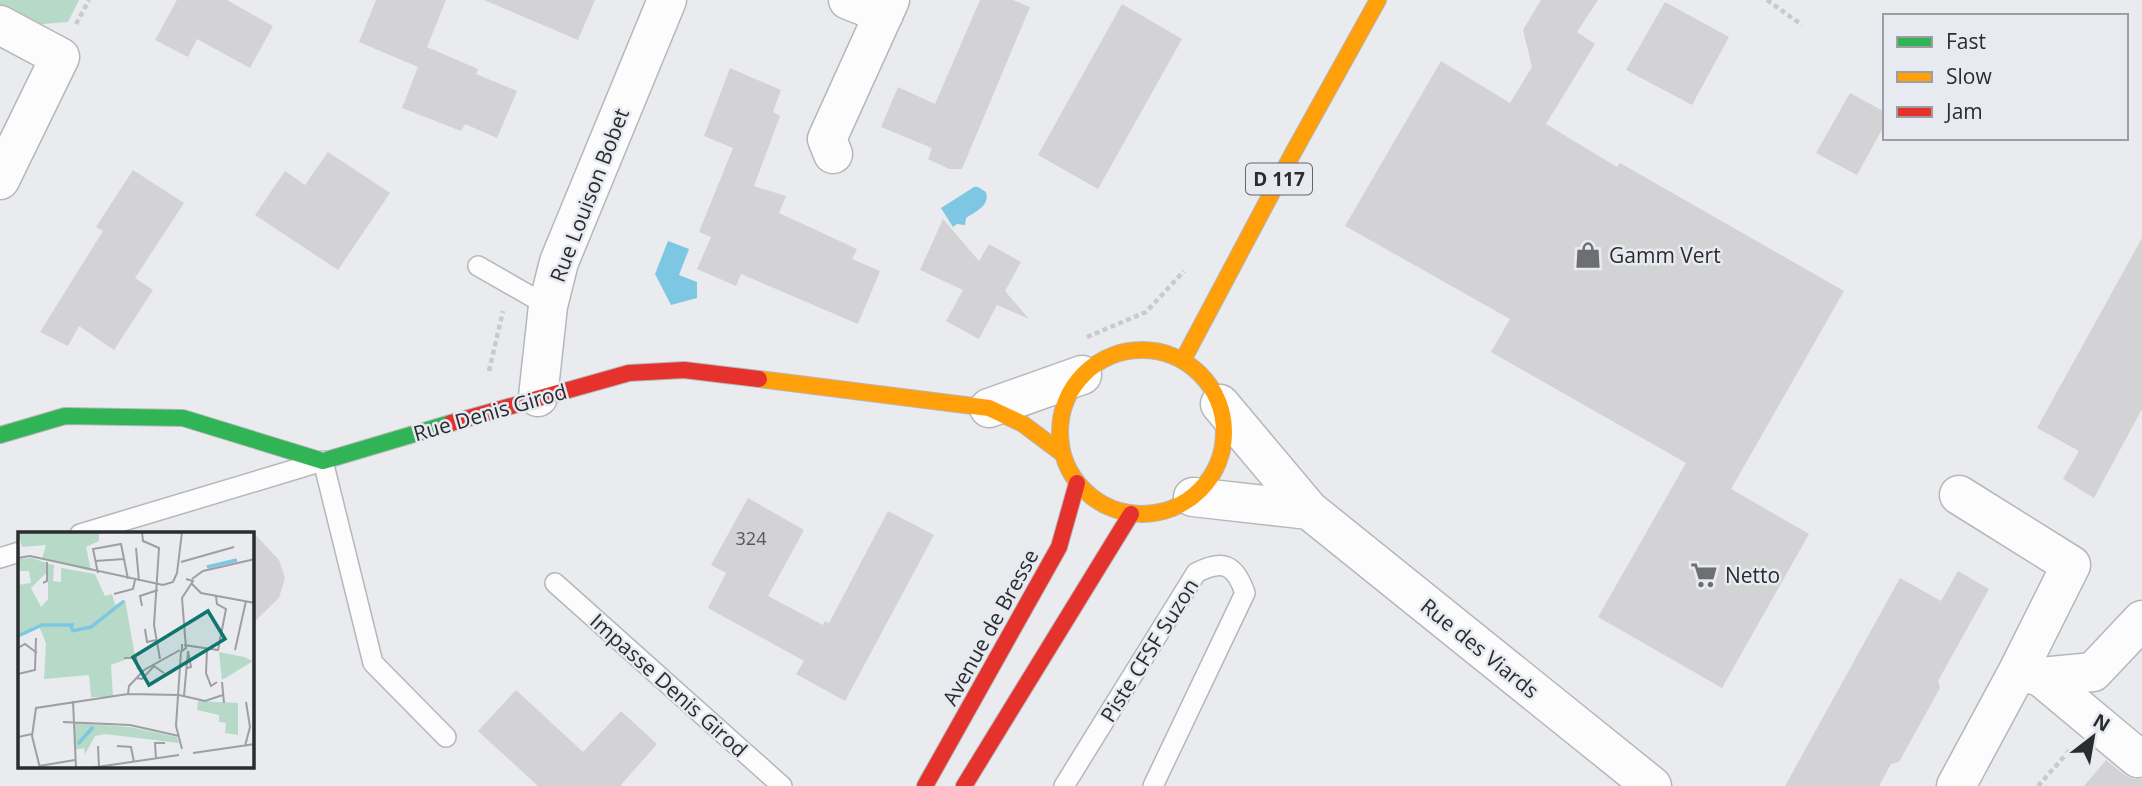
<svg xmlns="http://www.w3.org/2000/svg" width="2142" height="786" viewBox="0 0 2142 786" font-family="'Open Sans',sans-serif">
<rect width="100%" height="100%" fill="#e9ebef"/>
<path fill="#b6dac7" d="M0 0H79L68 22 30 25 0 8Z"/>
<path fill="#7ec7e3" d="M974 187H978L986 192C990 206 976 211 966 218L965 225 957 224 953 227 941 208Z
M668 241 689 249 679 275 697 282V298L671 305 655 274Z"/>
<path fill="#d3d3d5" d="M177 0H227L273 26 250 68 197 39 188 57 155 40Z
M376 0H446L427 47 478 69 476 74 517 91 497 138 465 124 461 131 402 108 418 67 359 42Z
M484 0H595L578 40Z
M980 0H1013L1030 7 962 169H949L928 159 932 148 881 127 898 87 935 104Z
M1541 0H1598L1577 32 1595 44 1546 124 1617 167 1620 163 1844 291 1731 489 1809 534 1722 688 1598 617 1686 463 1491 352 1510 319 1345 226 1441 61 1510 103 1532 67 1523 30Z
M1665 2 1729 37 1692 105 1626 70Z
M1122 4 1182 39 1098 189 1038 155Z
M730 68 781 90 773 112 780 116 754 186 786 196 779 213 857 249 852 259 880 271 858 324 741 274 736 286 697 269 711 237 699 232 733 148 704 136Z
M1850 93 1885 112V124L1857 175 1816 153Z
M328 152 390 193 338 270 255 215 285 171 305 185Z
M133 170 184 203 135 278 153 290 114 350 79 326 68 346 40 332 103 231 96 227Z
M943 219 979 261 989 244 1021 262 1005 291 1029 319 997 305 979 339 946 321 963 290 920 270Z
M2142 238V409L2094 498 2063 479 2079 451 2037 428Z
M748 498 804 530 768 596 823 625 825 621 829 623 888 511 934 535 845 701 796 674 804 661 708 608 726 573 711 565Z
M252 531 279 560 285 578 279 598 252 624Z
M1958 571 1989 589 1938 681 1940 688 1899 762 1891 764 1879 786H1785L1900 578 1941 601Z
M516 690 583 752 621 711 657 744 620 786H538L478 731Z
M2106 760 2125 775 2134 779H2142V786H2084Z"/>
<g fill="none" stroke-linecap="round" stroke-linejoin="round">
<defs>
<path id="lane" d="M478 266 548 306
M80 534 323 461 373 663 446 737
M0 558 19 552
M555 583 782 786
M1064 786 1196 573C1223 559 1235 564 1245 593L1153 786"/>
<path id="street" d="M848 0 884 14
M0 25 60 57 0 180
M833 154 827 139 890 0
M538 397 548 306 559 262 667 0
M1220 404 1309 510 1652 786
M989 408 1082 375
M1959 495 2071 565 2018 671
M1193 497 1309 510
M2041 677 2138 758
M1956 786 2018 671 2041 677 2093 672 2142 620"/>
<path id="fast" d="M0 435 65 416 183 418 323 461 451 423"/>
<path id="slow" d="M1060 432a82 82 0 1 1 164 0a82 82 0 1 1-164 0Z
M1183 360 1293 153 1378 0
M759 379 989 408 1023 424 1063 454"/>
<path id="jam" d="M451 423 629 373 684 370 759 379
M925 786 1059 547 1077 483
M964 786 1131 514"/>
</defs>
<use href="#lane" stroke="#b6b7ba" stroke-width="22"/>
<use href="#street" stroke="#b6b7ba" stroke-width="41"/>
<use href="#fast" stroke="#b6b7ba" stroke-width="18"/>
<use href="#slow" stroke="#b6b7ba" stroke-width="18"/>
<use href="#jam" stroke="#b6b7ba" stroke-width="18"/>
<path stroke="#cacacc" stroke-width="4.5" stroke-dasharray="5 3.5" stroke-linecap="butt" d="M1767 0 1802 25
M76 24 89 0
M1087 337 1146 312 1184 271
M489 371 503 311
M2038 786 2070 750"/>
<use href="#lane" stroke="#fcfcfd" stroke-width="19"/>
<use href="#street" stroke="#fcfcfd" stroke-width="38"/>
<use href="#fast" stroke="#30b455" stroke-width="16"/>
<use href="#slow" stroke="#ff9f0a" stroke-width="16"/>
<use href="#jam" stroke="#e5322d" stroke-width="16"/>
</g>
<defs>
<symbol id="shop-bare" viewBox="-9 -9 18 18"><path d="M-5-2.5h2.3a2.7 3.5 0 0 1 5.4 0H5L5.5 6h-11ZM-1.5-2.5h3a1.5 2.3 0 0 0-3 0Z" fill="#6e6f72" stroke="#e7eaf1" stroke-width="2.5" paint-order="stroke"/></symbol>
<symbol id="supermarket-bare" viewBox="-9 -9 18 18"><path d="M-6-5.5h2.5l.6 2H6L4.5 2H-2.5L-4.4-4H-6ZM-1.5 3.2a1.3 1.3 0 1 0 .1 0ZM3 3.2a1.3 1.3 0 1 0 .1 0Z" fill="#6e6f72" stroke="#e7eaf1" stroke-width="2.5" paint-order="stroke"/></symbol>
</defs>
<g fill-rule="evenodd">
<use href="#shop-bare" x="1569" y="236" width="38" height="38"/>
<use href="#supermarket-bare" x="1685" y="556" width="38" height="38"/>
</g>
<g text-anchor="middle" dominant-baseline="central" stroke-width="5" stroke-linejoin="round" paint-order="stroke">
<g font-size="18" fill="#565658">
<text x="751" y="538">324</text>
</g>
<rect fill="#e7eaf1" stroke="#636568" stroke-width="2" x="1246" y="163.5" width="66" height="31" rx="5"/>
<g font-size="19" font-weight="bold" fill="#2b2c2e">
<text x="1279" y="179">D 117</text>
</g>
<g font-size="21" fill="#2b2c2e" stroke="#e7eaf1">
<text transform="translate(589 195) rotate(-69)">Rue Louison Bobet</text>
<text transform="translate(490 412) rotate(-16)">Rue Denis Girod</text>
<text transform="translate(990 627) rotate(-61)">Avenue de Bresse</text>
<text transform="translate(1480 648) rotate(39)">Rue des Viards</text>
<text transform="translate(1149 650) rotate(-58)">Piste CFSF Suzon</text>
<text transform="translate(669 685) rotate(42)">Impasse Denis Girod</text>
</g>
<g font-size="21" fill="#2b2c2e" stroke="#e7eaf1" text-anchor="start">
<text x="1609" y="255">Gamm Vert</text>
<text x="1725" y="575">Netto</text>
</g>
</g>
<g transform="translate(18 532)">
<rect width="236" height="236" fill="#e9ebef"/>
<path d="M0 0H81V9L68 15 73 39 24 27 28 13 4 15ZM14 26 29 31V40L13 56 23 75 30 67V32L36 33 35 49 43 50V36L77 42 87 64 94 62 97 73 107 68 117 124 93 133 95 165H73L71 143 26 147 28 111 21 94 0 104V53L13 51 11 39H1L0 27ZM201 120 226 125 235 129 204 148ZM180 169 220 171V203L207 201 208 191 201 190V183L179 178ZM56 191 112 195 159 205 161 211 87 202 77 204 67 222 66 216 57 218Z" fill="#b6dac7"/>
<path fill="none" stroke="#7ec7e3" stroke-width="3.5" d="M189 35 219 28M53 99 73 95 106 69M0 104 24 93H54L53 97M60 212 75 195"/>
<path fill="none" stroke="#9d9fa2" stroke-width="2" d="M124 0 125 9 141 16 136 93 142 127M118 16 121 49M0 26 12 24 145 53 155 50 159 41 164 0M77 29 106 27M163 30 216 15M80 41 75 17 103 12 110 47M174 47 185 39 237 27M25 51 29 49V30M174 52 183 61 237 71M96 62 115 57 117 48M124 74 122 64 140 58M127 97 129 110 138 108M164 112V119L168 116 164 66 175 49 168 47M166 113 200 118 208 77 199 72 198 64M0 116 7 112 19 121M189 118 188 141 193 154 199 150M217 118 228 69M163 119 158 194 164 217M106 126H118L120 137M0 142 17 138 18 106M118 146 124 147 136 134 146 141M204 150 206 171M110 162 111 154 126 138 162 118M166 164 170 119 173 135 169 136M55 169 58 236M45 190 112 193 161 204M80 214 81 235M99 214 113 215 116 230M227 214 232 195 228 170M0 215V205L14 202M175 221 237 212M138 227 137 211H147M21 234 57 228M22 236 14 204 18 176 110 162 161 163 187 169 205 163M72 236 161 223"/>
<path fill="#0f766e" fill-opacity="0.15" stroke="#0f766e" stroke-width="3.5" d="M190 79 207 107 131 153 115 125Z"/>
<rect width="236" height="236" fill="none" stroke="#2b2c2e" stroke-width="3.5"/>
</g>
<rect x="1883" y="14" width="245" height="126" fill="#e7eaf1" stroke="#9c9ea3" stroke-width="2"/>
<rect x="1897" y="37" width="35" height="10" fill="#30b455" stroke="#9c9ea3" stroke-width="2"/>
<text x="1946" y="49" font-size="21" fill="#2b2c2e">Fast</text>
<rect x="1897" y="72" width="35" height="10" fill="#ff9f0a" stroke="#9c9ea3" stroke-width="2"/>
<text x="1946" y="84" font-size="21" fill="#2b2c2e">Slow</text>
<rect x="1897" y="107" width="35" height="10" fill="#e5322d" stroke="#9c9ea3" stroke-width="2"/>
<text x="1946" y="119" font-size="21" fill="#2b2c2e">Jam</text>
<g transform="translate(2093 737) rotate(31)" stroke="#e7eaf1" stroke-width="5" paint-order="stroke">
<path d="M0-5L12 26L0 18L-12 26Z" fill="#2b2c2e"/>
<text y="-10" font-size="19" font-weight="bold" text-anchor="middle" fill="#2b2c2e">N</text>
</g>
</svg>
